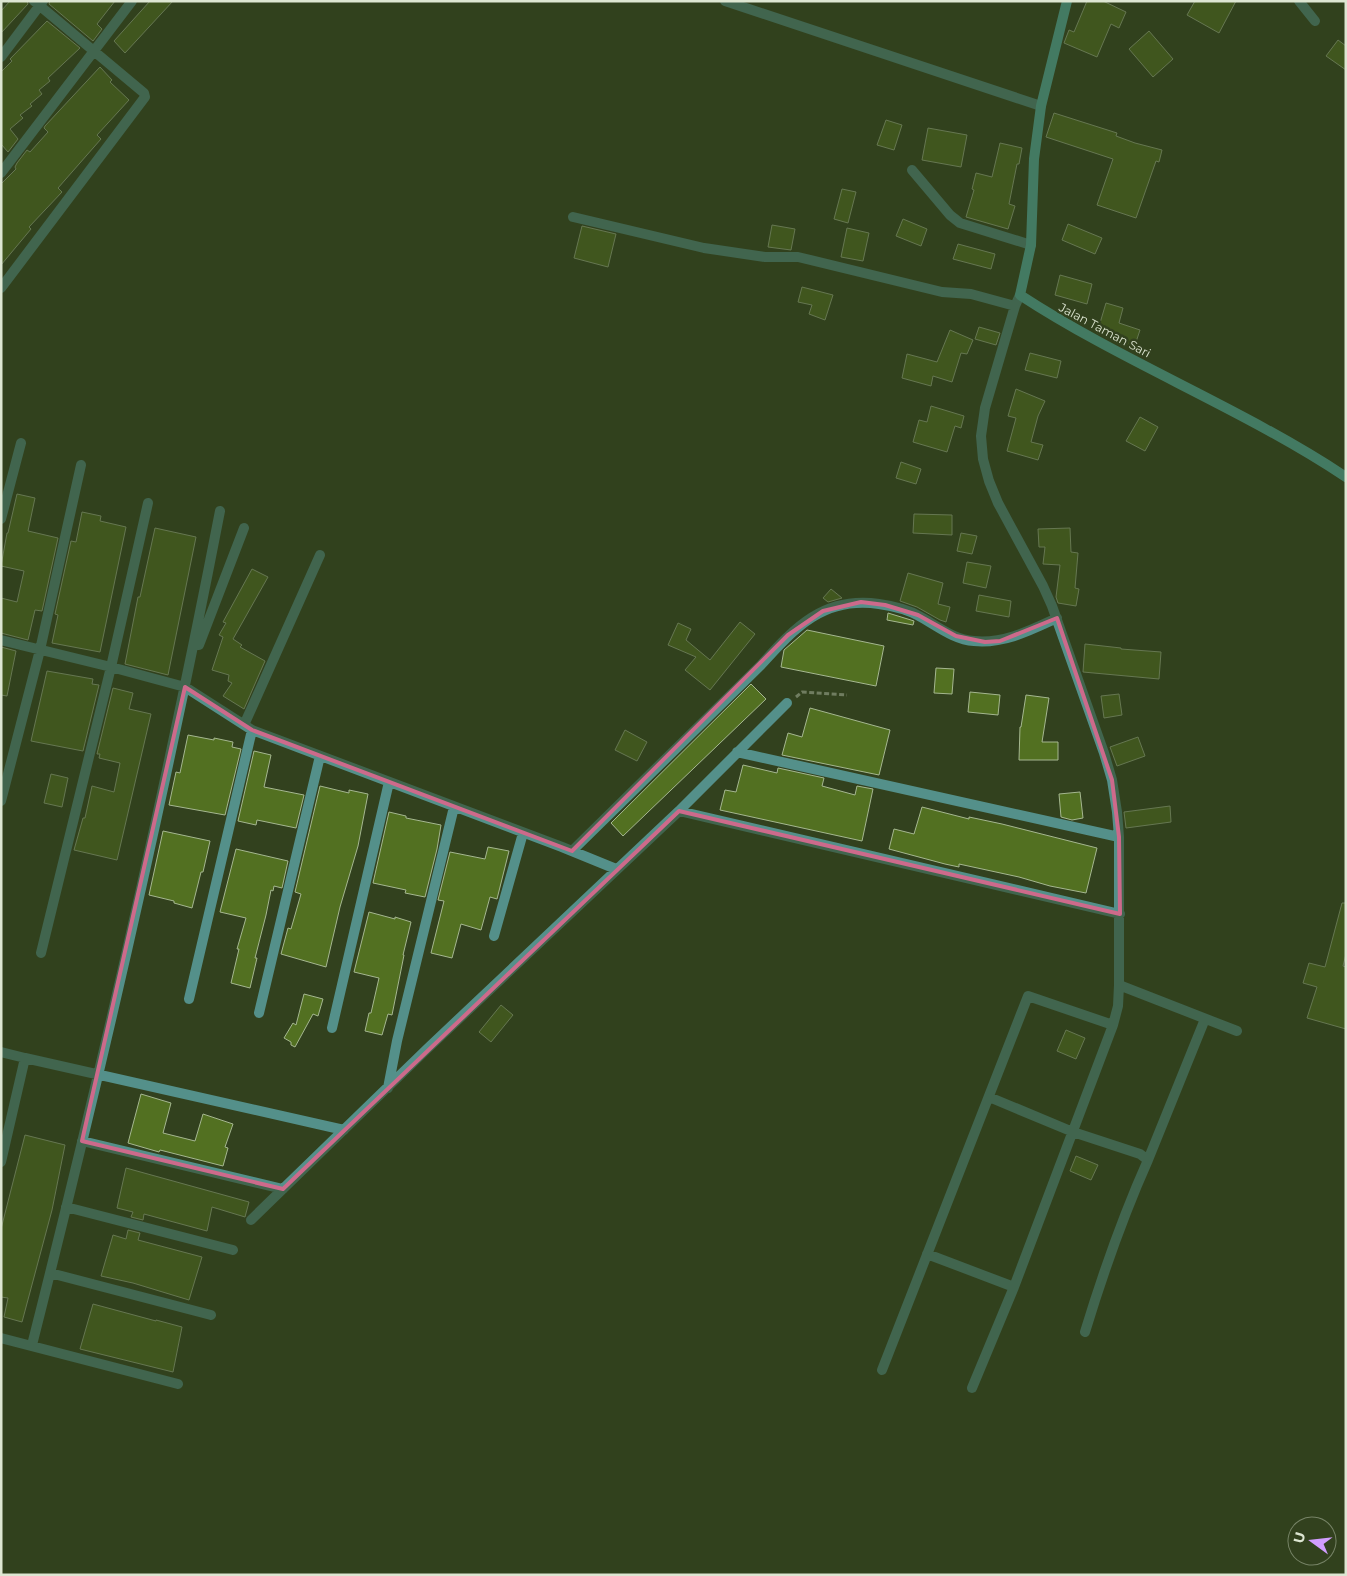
<svg xmlns="http://www.w3.org/2000/svg" width="1347" height="1576" viewBox="0 0 1347 1576" font-family="Montserrat,sans-serif">
<rect width="100%" height="100%" fill="#32411e"/>
<path fill="#527021" stroke="#a5b790" d="M10 1H27L28 4 1 33V11Z
M50 1H115L97 24 102 29 93 41 49 4Z
M150 1H173L125 53 114 41Z
M1087 1H1103L1126 12 1119 28 1111 24 1097 57 1064 43 1069 30 1074 32Z
M1195 1H1236L1219 33 1187 15Z
M47 21 80 48 48 78 50 81 39 90 42 94 30 104 32 106 20 115 23 118 10 129 18 139 8 152 1 144V72L12 61 10 59Z
M1149 31 1173 59 1153 77 1129 49Z
M1338 40 1346 46V70L1326 56Z
M100 67 112 80 110 82 129 100 97 135 101 139 58 188 62 192 29 227 31 229 1 265V184L16 169 15 167 17 163 27 150 30 152 48 132 44 128 45 126Z
M1054 113 1117 133 1116 136 1135 143 1162 150 1159 162 1156 161 1136 218 1097 205 1113 159 1046 137Z
M886 120 902 125 894 150 877 145Z
M928 128 967 135 961 167 922 160Z
M1000 143 1022 148 1019 164H1017L1009 204 1015 206 1008 229 966 217 974 190 972 189 976 173 992 177Z
M842 189 856 192 848 223 834 219Z
M903 219 927 229 921 246 896 236Z
M1068 224 1102 238 1095 254 1062 240Z
M772 225 795 229 791 250 768 247Z
M582 226 616 234 608 267 574 258Z
M847 228 869 233 863 261 841 257Z
M958 244 995 254 991 269 953 259Z
M1060 275 1092 284 1087 304 1055 295Z
M802 287 833 295 825 320 809 314 812 305 798 302Z
M1106 303 1123 308 1119 323 1140 330 1134 348 1097 333Z
M979 327 1000 333 996 345 975 339Z
M950 330 973 340 967 354 961 353 952 382 933 376 931 386 902 378 907 354 937 362Z
M1030 353 1061 361 1057 378 1025 370Z
M1016 389 1045 401 1038 416 1031 442 1043 445 1038 460 1007 451 1016 418 1008 416Z
M931 406 964 416 961 428 955 426 947 452 913 442 919 420 927 422Z
M1140 417 1158 427 1145 451 1126 441Z
M901 462 921 469 916 484 896 478Z
M17 494 35 498 28 531 58 538 42 611 35 610 28 640 1 633V598L17 602 24 571 1 566 7 533H8Z
M82 512 101 516 100 521 126 527 100 652 52 643 58 615 55 614 71 541 76 542Z
M914 514 952 515V535L913 533Z
M155 528 196 537 168 675 125 664 138 597H140Z
M1070 528 1071 552 1078 553 1075 588 1079 589 1076 606 1058 603 1056 597 1060 565 1043 564 1045 547H1039L1038 529Z
M961 533 977 536 972 554 957 551Z
M967 562 991 566 986 588 963 583Z
M252 569 268 577 233 639 242 645 240 647 265 661 244 709 223 696 232 683 228 681 229 675 212 670 223 637 219 635 226 623 223 622Z
M908 573 943 583 938 604 950 607 946 622 940 620 917 607 900 601Z
M831 589 842 598 828 602 823 598Z
M979 595 1011 601 1009 617 976 611Z
M888 613 911 620 914 621 913 625 887 620Z
M740 622 755 634 710 690 685 670 696 657 668 645 678 623 691 629 686 640 710 660Z
M807 630 884 646 876 686 781 667 784 650Z
M1085 644 1121 648V649L1161 652 1159 679 1083 672Z
M1 647 16 651 7 696 1 695Z
M936 668 954 669 952 694 934 693Z
M47 671 93 679 92 684 99 685 83 751 31 741Z
M751 684 766 699 623 836 611 823Z
M113 688 133 693 129 709 151 714 117 860 74 850 83 818H85L92 786 114 792 120 763 99 758 100 754H97Z
M970 692 1000 695 998 715 968 712Z
M1119 694 1122 715 1104 718 1101 696Z
M1026 695 1049 698 1042 742H1058V760H1019L1020 727H1021Z
M810 708 890 730 879 775 782 755 788 733 802 737Z
M625 730 647 742 637 761 615 750Z
M188 735 214 740V738L233 742 232 747 241 749 225 815 169 805 176 772 180 773Z
M1138 737 1145 756 1117 766 1110 747Z
M254 751 271 755 264 787 304 795 296 828 257 820 256 825 238 821Z
M743 765 777 773 778 768 824 778 822 786 855 795 857 786 873 789 862 841 720 810 725 790 736 792Z
M51 774 68 778 62 807 44 803Z
M320 786 349 793V790L368 794 358 846 340 907 326 967 281 954 288 928 291 929 301 894 295 892Z
M1080 792 1083 818 1072 820 1061 817 1059 794Z
M1170 806 1171 822 1126 828 1124 812Z
M922 807 969 819V817L1002 824 1097 848 1086 893 1050 886 1019 877 959 864V867L945 864 889 849 894 829 914 834Z
M389 812 406 816V818L441 825 437 849 425 897 405 893 406 890 373 883Z
M163 831 210 841 203 872H201L192 908 174 903V901L149 895Z
M488 847 509 851 497 899 490 897 481 930 461 924 452 958 431 953 444 901 438 900 450 852 485 859Z
M236 849 288 861 282 888 274 886 273 891 271 890 266 915 255 958H257L250 988 231 983 239 949H237L246 918 220 912Z
M1342 903H1346V954L1343 966 1346 967V1029L1307 1018 1317 987 1303 983 1309 963 1325 967Z
M369 912 395 919V917L411 922 403 955H404L392 1015 388 1014 382 1035 365 1031 369 1013H371L379 978 354 972Z
M304 994 323 999 318 1016 313 1014 295 1047 291 1045V1042L284 1038 293 1023 296 1025Z
M501 1005 513 1015 491 1042 479 1032Z
M1066 1030 1085 1038 1076 1059 1057 1051Z
M141 1094 171 1103 163 1133 195 1141 203 1114 233 1124 225 1147 228 1148 223 1166 160 1150 159 1152 128 1143Z
M25 1135 65 1145 52 1210 22 1322 4 1317 8 1298 1 1297V1229Z
M1076 1156 1098 1165 1091 1180 1070 1171Z
M126 1168 249 1202 245 1217 212 1207 207 1231 144 1214 143 1220 131 1217 133 1212 117 1208Z
M128 1230 140 1233 138 1240 202 1257 189 1300 133 1283 101 1276 113 1235 126 1239Z
M93 1304 156 1321V1320L182 1327 173 1372 80 1349Z"/>
<g fill="none" stroke-linecap="round" stroke-linejoin="round">
<path stroke="#707d60" stroke-width="3" stroke-dasharray="5 2.5" stroke-linecap="butt" d="M796 697 802 692 847 695"/>
<path stroke="#54908a" stroke-width="10" d="M725 1 1041 106
M1299 1 1315 21
M1 57 43 1
M912 170 950 215 960 223 1031 245
M1 173 132 1
M573 217 704 248 765 257H798L942 292 971 294 1015 306
M1 288 145 97 144 93 34 1
M1 519 21 443
M1 640 111 667 185 687 252 730 562 847 616 869
M199 645 244 528
M244 725 320 555
M737 752 1119 837
M1 801 40 650 81 465
M679 811 1120 914
M572 851 761 665C795 627 824 596 879 604 893 606 907 609 919 616 936 625 954 640 974 641 1004 644 1031 630 1057 618
M494 936 523 833
M41 953 111 667 148 503
M1119 985 1237 1031
M189 999 252 730
M259 1013 320 756
M332 1028 389 782
M1 1052 25 1058
M388 1088 397 1041 454 807
M989 1097 1073 1132 1140 1154 1148 1160C1123 1216 1103 1273 1085 1332
M82 1141 283 1189
M1148 1160 1205 1019
M1 1162 25 1058 344 1130
M66 1207 233 1250
M251 1220 428 1048 679 811 787 703
M927 1254 1014 1287
M50 1273 211 1315
M1 1338 178 1384
M32 1345C102 1068 166 790 220 511
M882 1370 1028 996 1113 1025
M972 1388 1014 1287 1113 1025 1118 1006 1119 985V837L1117 812 1112 780 1104 753 1052 606 1043 586 998 503 989 481 983 459 981 436 985 408 1015 306 1020 295"/>
<path stroke="#5abfb7" stroke-width="10" d="M1067 1 1041 106 1034 159 1031 245 1020 295C1124 363 1242 408 1346 477"/>
</g>
<path d="M0 0H1347V1576H0ZM861 602 885 605 918 615 956 636 985 642 1000 641 1057 618 1112 780 1119 837 1120 914 679 811 283 1189 82 1141 185 687 252 730 572 851 788 635 823 611Z" fill="#32411e" fill-opacity=".55" fill-rule="evenodd"/>
<path fill="none" stroke="#cd6a8b" stroke-width="4" stroke-linejoin="round" d="M861 602 885 605 918 615 956 636 985 642 1000 641 1057 618 1112 780 1119 837 1120 914 679 811 283 1189 82 1141 185 687 252 730 572 851 788 635 823 611Z"/>
<g text-anchor="middle" dominant-baseline="central" stroke-width="5" stroke-linejoin="round" paint-order="stroke">
<g font-size="12" fill="#dde6d2" stroke="#32411e">
<text transform="translate(1105 330) rotate(28)">Jalan Taman Sari</text>
</g>
</g>
<rect width="1347" height="1576" fill="none" stroke="#dde6d2" stroke-width="5"/>
<g transform="translate(1312 1541) rotate(285)"><circle r="24" fill="#32411e" stroke="#768366"/>
<path d="M0-4L9 19L0 12L-9 19Z" fill="#d19dfe"/>
<text y="-8" font-size="14" font-weight="bold" text-anchor="middle" fill="#dde6d2">U</text>
</g>
</svg>
